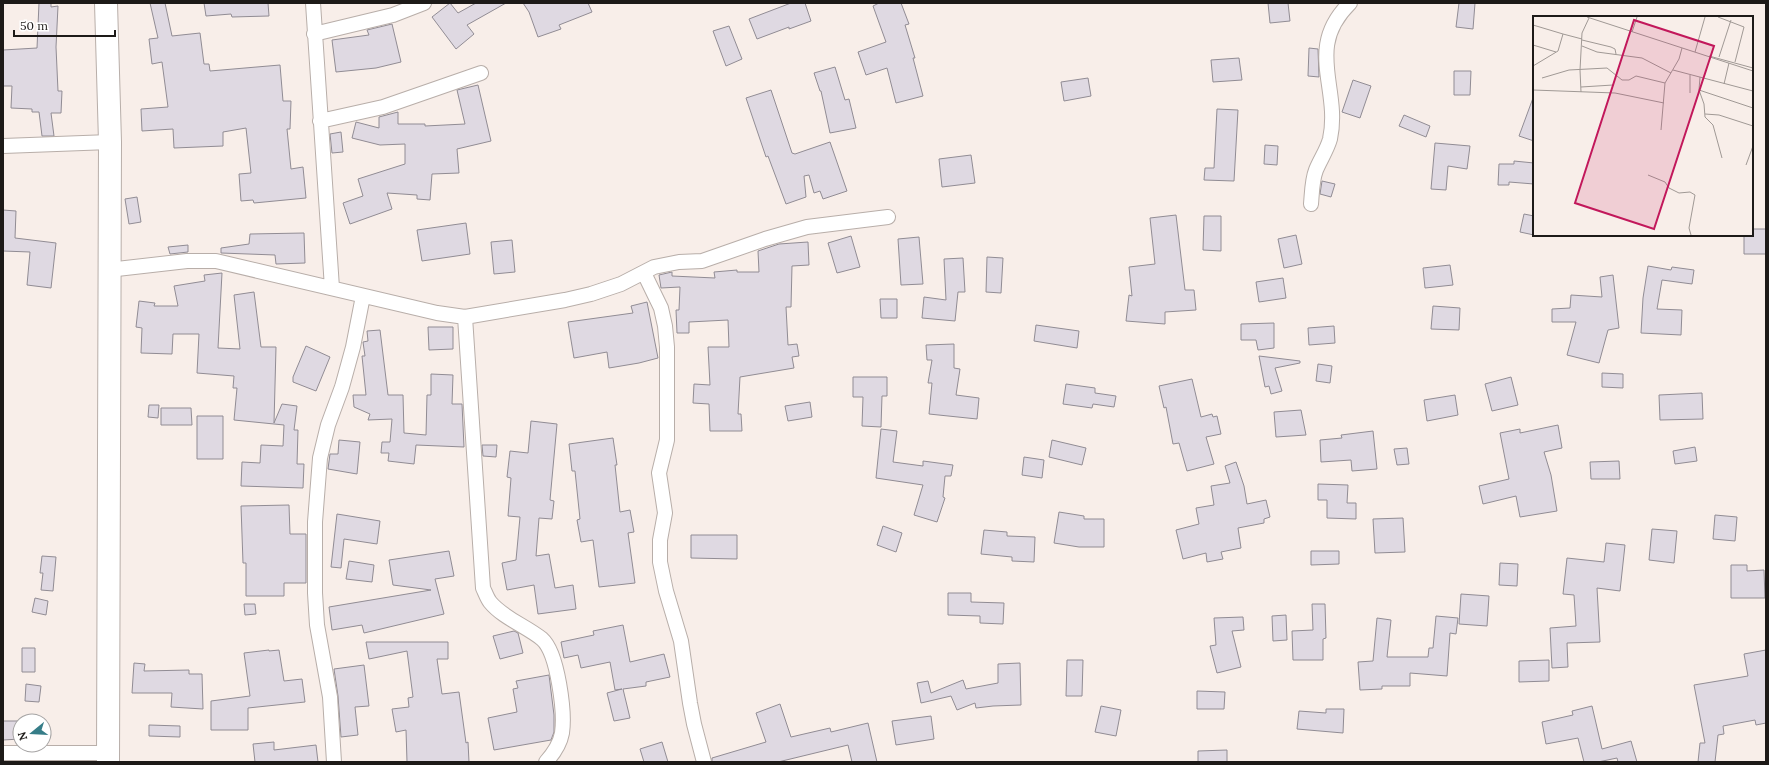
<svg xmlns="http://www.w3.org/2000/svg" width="1769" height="765" viewBox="0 0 1769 765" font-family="Lora,serif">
<rect width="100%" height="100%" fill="#f8eee9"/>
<path fill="#dfd9e2" stroke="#918c94" d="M39 3H51V7L58 6 56 47 58 91H62L61 113H51L54 136H42L39 112H32V109L11 108 12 86H3V50L37 48Z
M150 3H165L172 36 200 33 204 64H209L210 71 280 65 283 101H291L290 129H287L291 169 303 167 306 198 254 203 253 200 241 201 239 174 251 173 246 128 223 132V146L174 148 173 129 142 131 141 109 168 107 162 62 152 64 149 39 158 38Z
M204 3H268L269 16 232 17 231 14 206 16Z
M450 3 458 13 476 3H506L467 25 474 34 456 49 432 17Z
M523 3H588L592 12 559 25 561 29 538 37 529 12Z
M791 3H805L811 21 789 29V27L757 39 749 19Z
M879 3H901L909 24 905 25 915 58H913L923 96 896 103 887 68 866 75 858 52 886 42 873 6Z
M1268 3H1288L1290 21 1270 23Z
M1459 3H1475L1473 29 1456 27Z
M392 24 401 62 376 68 336 72 332 40 369 35 367 30Z
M729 26 742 59 726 66 713 31Z
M1309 48 1318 49 1319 77 1308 76Z
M1239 58 1242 80 1213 82 1211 60Z
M835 67 845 100 849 99 856 128 830 133 821 91H820L814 73Z
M1454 71H1471L1470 95H1454Z
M1088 78 1091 96 1064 101 1061 82Z
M1353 80 1371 86 1360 118 1342 112Z
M478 85 491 141 457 149 459 173 432 174 430 200 417 199V195L387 193 392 209 350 224 343 203 363 196 358 179 405 164V144L380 145 352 138 356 122 379 128V117L398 112V124H425V126L465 124 457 90Z
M771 90 792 153 795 154 830 142 847 191 823 199 820 191 814 193 809 175 804 176 806 197 786 204 768 156 766 157 746 98Z
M1533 98H1534V141L1519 136Z
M1217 109 1238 110 1234 181 1204 180 1205 168H1214Z
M1404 115 1430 126 1426 137 1399 126Z
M341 132 343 152 332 153 330 134Z
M1435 143 1470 146 1467 169 1448 166 1446 190 1431 189Z
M1265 145 1278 146 1277 165 1264 164Z
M971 155 975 183 942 187 939 159Z
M1514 161 1534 163V184L1509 182V185H1498L1499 164H1514Z
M1322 181 1335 184 1331 197 1320 194Z
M137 197 141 222 129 224 125 199Z
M3 210 16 211 15 238 56 243 51 288 27 285 30 252 3 251Z
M1524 214 1534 216V235L1520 232Z
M1176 215 1185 290H1194L1196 310 1165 312V324L1126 321 1129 295 1132 296 1129 267 1155 264 1150 218Z
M1204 216H1221V251L1203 250Z
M466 223 470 254 422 261 417 230Z
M1752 229H1766V254H1744V235H1752Z
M304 233 305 263 276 264 275 255 221 253V248L249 244 250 234Z
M1296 235 1302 264 1284 268 1278 239Z
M851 236 860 267 837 273 828 243Z
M919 237 923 284 901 285 898 239Z
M512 240 515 272 494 274 491 242Z
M808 242 809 265 792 266 791 307H786L788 345 797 344 799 356 792 357 794 368 740 377 738 414H741L742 431H710L709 404 693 403 694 384 710 385 708 347H729L728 320 689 322V333H677L676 310H679L680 287 661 288 659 275 672 272V276L715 278 714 272 737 270V272H759L758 251 779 244Z
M188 245V252L170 254 168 247Z
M987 257 1003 258 1001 293 986 292Z
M963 258 965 292H958L955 321 922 318 924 297 946 300 944 259Z
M1450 265 1453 285 1425 288 1423 268Z
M1648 266 1671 270 1672 267 1694 270 1692 284 1662 280 1657 309 1682 310 1681 335 1641 333 1643 298Z
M222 273 218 348 240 349 234 295 254 292 261 347H276L274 423 282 404 297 406 294 430H298L297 464H304L303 488 241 486 242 462 260 463 261 445 283 446 284 425 234 420 237 388H233L234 376 197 373 199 334H173L172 354 141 353 142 328 136 327 139 301 155 303 154 306H178L174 286 205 281 204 275Z
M1613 275 1619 328 1608 330 1599 363 1567 355 1576 322H1552V309L1570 308 1571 295 1602 297 1600 277Z
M1283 278 1286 298 1259 302 1256 282Z
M880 299H897V318H881Z
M647 302 658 358 639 363 609 368 607 352 574 358 568 322 633 313 631 306Z
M1433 306 1460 308 1459 330 1431 329Z
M1274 323V348L1258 350 1256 340H1241V324Z
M1036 325 1079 331 1077 348 1034 341Z
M1334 326 1335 343 1309 345 1308 328Z
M428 327H453V349L429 350Z
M380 330 388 395H403L404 433 426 435 427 395H431V374L453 375 452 404H462L464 447 416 445 414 464 388 461 389 453H381L382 442H390L392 419 368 420 370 414 354 407 353 395H366L362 356H365L363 342 368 341 367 331Z
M954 344V368L960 369 956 395 979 398 977 419 929 414 932 383H928L932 360H927L926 345Z
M306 346 330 357 316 391 293 382V377Z
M1259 356 1300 361V363L1275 368 1282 391 1271 394 1269 386 1265 387Z
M1318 364 1332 366 1330 383 1316 381Z
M1602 373 1623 374V388L1602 387Z
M853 377H887V396H882L881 427 862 426 863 397H853Z
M1511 377 1518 405 1492 411 1485 384Z
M1192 379 1201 417 1212 414 1213 417 1217 416 1221 434 1206 437 1214 464 1187 471 1179 443 1173 444 1166 407 1164 408 1159 386Z
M1066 384 1095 388V393L1116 396 1114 407 1093 404 1092 408 1063 404Z
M1702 393 1703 419 1660 420 1659 395Z
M1455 395 1458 415 1427 421 1424 400Z
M810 402 812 417 788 421 785 406Z
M149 405H159L158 418 148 417Z
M161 408H191L192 425H161Z
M1301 410 1306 435 1276 437 1274 412Z
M197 416H223V459H197Z
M531 421 557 424 550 500 554 501 552 519 539 518 536 556 549 554 555 588 573 585 576 609 538 614 534 585 507 590 502 563 516 560 520 517 508 516 511 478 507 477 510 451 528 453Z
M1558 425 1562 448 1544 452 1551 475 1557 511 1520 517 1516 496 1483 504 1479 486 1509 479 1500 433 1520 429V433Z
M881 429 897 431 893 462 923 466V461L953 465 951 476H945L943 497 945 498 937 522 914 515 923 485 876 478Z
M1373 431 1377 469 1352 471 1351 460 1321 462 1320 440 1342 438 1341 435Z
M613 438 617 465H615L620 512 630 510 634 532 628 533 635 583 599 587 593 540 581 542 577 520 580 519 575 471H572L569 444Z
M339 440 360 442 357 474 328 469 330 454H338Z
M1052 440 1086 448 1082 465 1049 457Z
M482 445H497L496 457 483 456Z
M1695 447 1697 461 1675 464 1673 451Z
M1407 448 1409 464 1397 465 1394 449Z
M1024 457 1044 460 1042 478 1022 475Z
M1619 461 1620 479H1591L1590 462Z
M1236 462 1244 486 1247 504 1266 500 1270 517 1264 519V523L1238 528 1241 548 1221 552 1223 559 1207 562 1206 553 1183 559 1176 530 1199 524 1196 508 1214 505 1211 486 1230 483 1225 466Z
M1318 484 1348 485 1347 503H1356V519L1327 518V500H1318Z
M289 505 290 534H306V583H284V596H246V563H243L241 506Z
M1059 512 1084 516V519H1104V547H1079L1054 543Z
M337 514 380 521 377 544 344 539 341 568 331 567Z
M1715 515 1737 517 1735 541 1713 539Z
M1403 518 1405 552 1375 553 1373 519Z
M883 526 902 533 896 552 877 545Z
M1652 529 1677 531 1674 563 1649 560Z
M984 530 1007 532V536L1035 537 1034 562 1012 561V557L981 554Z
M691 535H737V559L691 558Z
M1606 543 1625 545 1620 591 1597 588 1600 642 1567 643 1568 667 1552 668 1550 628 1576 626 1574 595 1563 594 1567 558 1604 562Z
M449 551 454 576 435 579 444 614 364 633 362 625 332 630 329 607 431 590 393 585 389 560Z
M1311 551H1339V564L1311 565Z
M42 556 56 557 53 591 41 590 43 573H40Z
M349 561 374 565 372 582 346 579Z
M1500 563 1518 564 1517 586 1499 585Z
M1731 565H1747V571L1764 570 1765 598H1731Z
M948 593H971V602L1004 603 1003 624 980 623V616L948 615Z
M1461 594 1489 596 1487 626 1459 624Z
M35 598 48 601 46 615 32 612Z
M244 604H255L256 614 245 615Z
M1312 604H1325L1326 638 1323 639V660H1293L1292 631 1313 630Z
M1286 615 1287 640 1273 641 1272 616Z
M1436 616 1458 618 1456 634 1450 633 1447 676 1410 673V686H1382V689L1360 690 1358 662 1373 661 1377 618 1391 620 1387 657H1428L1429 648H1433Z
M1243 617 1244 630 1232 631 1241 667 1217 673 1210 646 1216 645 1214 618Z
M623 625 630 662 664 654 670 677 646 682V686L623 689 630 718 614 721 607 693 622 689 615 690 610 662 581 668 578 655 564 658 561 642 594 635 593 631Z
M514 631 518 633 523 653 500 659 493 636Z
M366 642H448V659H437L442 694 459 692 466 743 468 742 469 762H407L406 730 396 732 392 709 409 707 408 698 413 697 407 651 369 659Z
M22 648H35V672H22Z
M269 650V651L279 650 284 681 302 679 305 702 248 708V730H211V701L250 696 244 653Z
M1766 650V723L1756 725 1755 720 1723 726 1724 734 1718 735 1715 762H1698L1700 743H1705L1694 685 1748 676 1744 654Z
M1067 660H1083L1082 696H1066Z
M1549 660V681L1519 682V661Z
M134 663 145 664 144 671 189 670V674H202L203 709 171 707 172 693H132Z
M1020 663 1021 705 993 706 976 708 975 703 957 710 951 696 921 703 917 683 928 681 931 693 963 680 966 689 998 683V664Z
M364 665 369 706 355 707 358 735 341 737 338 696 334 669Z
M549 675 554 715V732L551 740 494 750 488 718 517 712 513 689 518 688 516 681Z
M26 684 41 686 39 702 25 701Z
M1197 691 1225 692 1224 709H1197Z
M780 704 791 737 830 728 831 732 868 723 877 762H852L848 745 778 762H712V758L766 742 756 713Z
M1101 706 1121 710 1116 736 1095 732Z
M1592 706 1602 749 1631 741 1637 762H1618L1617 758 1598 762H1584L1578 738 1546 744 1542 722 1573 715 1572 711Z
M1326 709H1344L1343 733 1297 729 1299 711 1326 713Z
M931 716 934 739 896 745 892 721Z
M3 721H20V739L3 740Z
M149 725 180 726V737L149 736Z
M274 742V750L316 745 318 762H255L253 744Z
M662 742 668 762H644L640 749Z
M1227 750V762H1198V751Z"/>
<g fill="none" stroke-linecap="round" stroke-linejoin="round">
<defs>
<path id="street" d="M313 3 332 288
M314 34 393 15 424 3
M320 121 383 107 481 73
M3 146 110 142
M1311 204C1312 193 1312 180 1316 170 1320 160 1327 150 1330 139 1341 88 1304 48 1350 3
M108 270 187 261H216L437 313 465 317 565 300 591 294 621 284 654 267 679 262 702 261 765 239 807 227 888 217
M644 273 661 308 665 326 667 347V440L659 473 665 513 660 540V562L666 591 681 641 690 703 694 724 704 762
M465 317 483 588C485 592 487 598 490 602 503 618 526 626 542 639 558 653 565 713 562 733 560 744 554 753 546 762
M3 753H108
M334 762 330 697 317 625 315 593V522L320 458 328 425 342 387 353 347 363 296"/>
<path id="primary" d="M106 3 110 142 108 762"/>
</defs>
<use href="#street" stroke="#b8aea9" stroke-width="16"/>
<use href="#primary" stroke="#b8aea9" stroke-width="24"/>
<use href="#street" stroke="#fff" stroke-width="14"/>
<use href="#primary" stroke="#fff" stroke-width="22"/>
</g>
<g transform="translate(1533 16)">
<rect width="220" height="220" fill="#f8eee9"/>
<path fill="none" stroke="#a09995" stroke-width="1" d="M54 1 220 55M185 1 211 11 202 46M0 9 30 18 25 35 0 50M99 16 104 1M30 18 49 23M49 24 78 31 82 33 83 38M0 29 23 36M49 30 64 36 109 42 138 57M162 36 172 1M176 40 220 52M186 41 198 4M140 54 220 75M167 61 166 74 171 88 172 101 180 109 189 142M9 62 36 54 74 52 89 64H96L103 60 132 67M191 68 196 47M48 71 80 69M0 74 82 77 131 87M166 74 220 92M48 76 47 54 49 17 56 2M157 77V59M172 98 186 99 220 110M128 114 132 67 146 43 149 32M213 149 220 130M115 159 132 166 136 172 146 177 157 176 162 179 156 212 158 219"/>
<path fill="#c2185b" fill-opacity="0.15" stroke="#c2185b" stroke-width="2" d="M101 4 181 30 121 213 42 187Z"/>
<rect width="220" height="220" fill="none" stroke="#1d1a18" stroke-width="2"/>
</g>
<rect width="1769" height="765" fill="none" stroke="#1d1a18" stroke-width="8"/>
<g transform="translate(32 733) rotate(252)"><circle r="19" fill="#ffffff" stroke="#a5a3a3"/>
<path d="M0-3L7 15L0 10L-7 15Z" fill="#367d88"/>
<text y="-6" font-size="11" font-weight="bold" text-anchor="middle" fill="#1d1a18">N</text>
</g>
<path d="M14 30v6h101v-6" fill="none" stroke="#1d1a18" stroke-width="2"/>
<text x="20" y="30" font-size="12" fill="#1d1a18" stroke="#ffffff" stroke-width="3" paint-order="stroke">50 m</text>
</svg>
